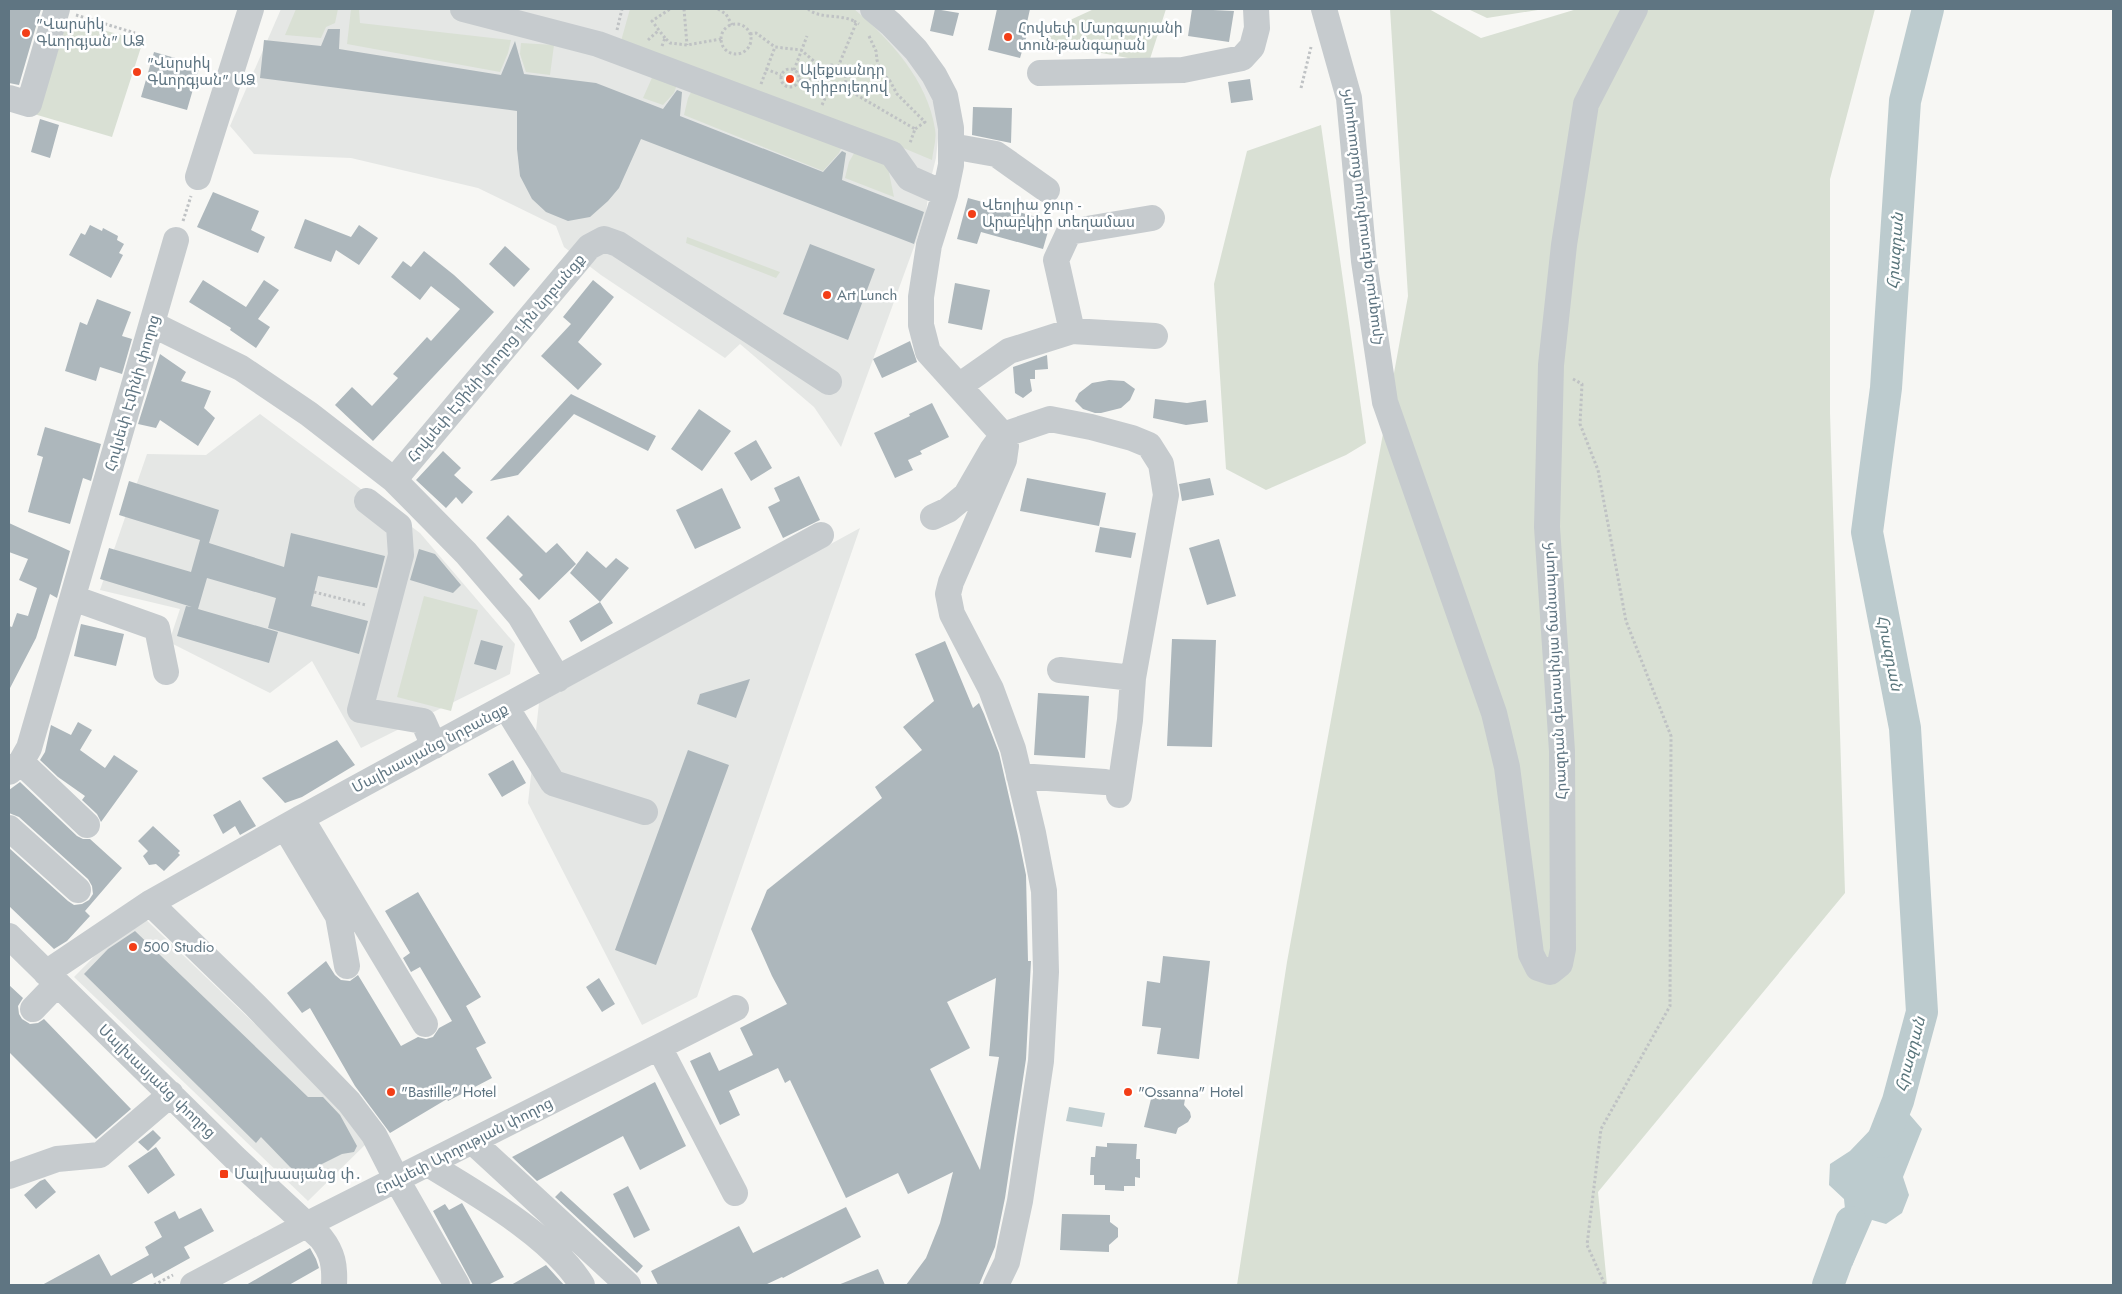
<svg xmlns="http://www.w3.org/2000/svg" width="2122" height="1294" viewBox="0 0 2122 1294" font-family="Jost,'Noto Sans Armenian',sans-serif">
<rect width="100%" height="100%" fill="#f7f7f4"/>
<path fill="#e5e7e5" d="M281 9H860L908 56 934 92 939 129 936 158 929 186 926 214 841 447 814 407 740 344 725 358 601 275 564 247 556 226 478 188 351 158 254 154 230 126Z
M260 414 420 533 515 644 510 674 361 748 312 661 270 693 169 642 180 609 100 590 147 454 206 455Z
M860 528 697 997 642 1025 528 803 539 703Z
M138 912 373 1137 308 1201 74 977Z"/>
<path fill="#d9e0d4" d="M296 9H338L335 23 326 27 321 38 285 35Z
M351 9H359L360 23 511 40 508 53 500 72 347 44Z
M630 9H854C890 39 928 81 935 129 937 139 933 150 932 160L858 129 621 41Z
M1094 9H1166L1149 62 1038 41 1057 26Z
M1390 9H1429L1481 38 1577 9H1875L1830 179V413L1845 893 1598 1192 1607 1285H1237L1287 962 1408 296Z
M1468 9H1544L1487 18Z
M63 19 143 41 112 137 34 114Z
M521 43 554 45 550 75 526 72 520 54Z
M655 71 679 79 674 93 663 105 643 98Z
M694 86 844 142 839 153 823 171 684 115 688 98Z
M1321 125 1366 443 1346 455 1266 490 1226 469 1214 284 1247 151Z
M857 148 886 158 894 197 845 178 849 162Z
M687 237 780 272 776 278 686 243Z
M424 596 478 610 451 711 397 697Z"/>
<path fill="#bccbce" d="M1898 1101 1922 1129 1903 1177 1909 1195 1902 1213 1886 1224 1872 1220 1852 1266 1835 1264 1823 1256 1845 1209 1844 1199 1829 1185 1830 1164 1850 1151Z
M1069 1107 1105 1113 1102 1127 1066 1121Z"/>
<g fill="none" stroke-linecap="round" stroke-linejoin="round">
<path stroke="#bccbce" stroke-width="32" d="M1882 1142 1898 1101 1922 1012 1905 728 1867 532 1886 388 1905 101 1928 9
M1828 1285 1851 1222"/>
</g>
<path fill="#adb7bc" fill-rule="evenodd" d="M9 9H41L19 85 9 83Z
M935 9 959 13 953 36 930 31Z
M997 9H1030L1026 27 1029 28 1020 58 988 50Z
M1192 9 1234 11 1229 42 1188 36Z
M328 29H340L339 49 501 75 515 41 524 74 596 83 663 109 677 90 682 92 680 116 823 172 842 151 846 153 842 180 924 212 914 244 641 139 619 188 608 201 590 217 568 221 546 212 532 199 520 176 517 149V111L260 78 264 40 321 46Z
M154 52 200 65 187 110 141 97Z
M1250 79 1253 100 1231 103 1228 82Z
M973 107 1012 108 1011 143 972 135Z
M40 119 59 125 50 158 31 152Z
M213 192 259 211 251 230 265 237 258 253 197 227Z
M968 198 1051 221 1043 249 981 232 977 244 957 239Z
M305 219 351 237 359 225 378 238 359 265 336 250 331 262 294 248Z
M90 225 102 231 103 228 118 236 117 240 124 244 119 253 123 255 111 278 69 255 81 233 85 235Z
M810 244 875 269 848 340 783 314Z
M505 246 530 269 514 287 489 264Z
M424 251 454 275 494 312 373 441 335 405 352 387 372 406 398 378 393 374 427 337 431 341 460 309 431 286 420 300 391 277 403 261 411 267Z
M203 280 246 307 264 280 279 290 258 319 270 327 256 348 230 330 231 328 189 302Z
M593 280 614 297 578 342 602 364 578 390 541 356 571 324 563 317Z
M955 283 990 290 982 330 948 323Z
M97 299 131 312 122 336 132 339 122 374 100 367 96 381 65 371 80 322 87 325Z
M910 341 917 362 882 378 873 359Z
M160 354 186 372 181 381 211 391 204 408 215 418 198 446 160 420 156 428 138 424Z
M1047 355 1048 369 1035 370V379H1030L1032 391 1023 398 1015 393 1013 367Z
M1109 380 1124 381 1135 389 1130 400 1121 408 1101 413H1095L1083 409 1075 401 1079 393 1092 383Z
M571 394 656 436 648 451 574 414 518 475 490 481Z
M1155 399 1187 403 1206 400 1208 422 1186 425 1153 418Z
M932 403 949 437 920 451 922 454 908 460 913 470 895 478 874 433 910 416 909 414Z
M699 409 731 431 702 471 671 449Z
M45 427 101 444 91 481 83 478 70 524 28 512 43 457 37 455Z
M756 440 772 468 751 481 734 453Z
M443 451 461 468 454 475 473 492 462 504 456 497 446 508 416 480Z
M799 476 820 520 783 538 768 507 780 501 774 488Z
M1027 478 1106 493 1099 526 1020 511Z
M1210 478 1214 495 1182 501 1179 484Z
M129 481 219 510 209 543 284 567 291 533 385 556 377 588 318 576 311 606 368 621 359 654 268 628 276 598 207 578 198 609 278 632 269 663 177 636 186 606 192 607 100 579 109 548 191 572 200 540 119 515Z
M722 488 741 528 695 549 676 510Z
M508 515 546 553 557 543 576 564 539 600 519 579 523 575 486 538Z
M9 523 70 551 57 598 50 594 36 638 9 690V626L12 627 17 613 28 616 37 588 19 580 28 559 9 552Z
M1100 527 1136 533 1131 558 1095 552Z
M1219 539 1236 596 1207 605 1189 548Z
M419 549 435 554 461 585 453 593 410 580Z
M587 551 606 568 616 558 629 568 600 602 570 573Z
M600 602 613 623 581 642 569 621Z
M81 624 124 634 116 666 74 656Z
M1172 639 1216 640 1212 747 1167 746Z
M481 640 503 646 496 670 474 664Z
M945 641 973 708 979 703 984 714 999 753 1018 836 1026 875 1028 961H1031L1026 1059 1005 1198 995 1247 979 1285H906L926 1258 940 1223 953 1172 908 1194 898 1173 846 1198 790 1080 785 1083 778 1068 729 1091 740 1115 720 1125 690 1061 710 1052 719 1071 753 1055 740 1028 787 1004 772 976 751 929 767 890 882 798 875 787 922 750 903 727 934 701 915 654ZM996 978 989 1056 999 1057 980 1170 930 1069 970 1048 947 1002Z
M750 679 736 718 697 704 700 694Z
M1038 693 1089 696 1085 758 1034 755Z
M78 722 92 730 80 750 105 768 114 755 138 771 101 822 97 814 82 800 85 796 58 777 40 760 45 752 51 725 71 735Z
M337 740 355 765 302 797 285 803 262 778Z
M688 750 729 765 656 965 615 950Z
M513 760 526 783 502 797 488 774Z
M20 782 77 836 83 839H90L122 868 85 911 90 916 67 941 54 949 9 906V848L68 901 74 905 82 904 89 900 93 894 92 886 88 879 19 817 9 813V790Z
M240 800 256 826 240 835 235 826 223 834 213 815Z
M153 826 180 851 178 853 180 855 164 871 156 864 149 865 143 856 148 851 138 841Z
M418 892 481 997 466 1006 486 1043 476 1048 492 1078 448 1101 447 1099 390 1133 355 1086 310 1008 302 1013 287 993 326 961 335 975 341 980 350 981 358 975 401 1046 418 1037 426 1039 433 1037 439 1028 452 1021 420 967 411 972 403 958 410 953 385 911Z
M135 931 308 1097H323L340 1115 357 1146 354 1152 342 1154 306 1172H297L290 1167 261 1137 256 1143 84 974 108 949Z
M1163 956 1210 961 1199 1059 1157 1054 1161 1028 1142 1026 1147 981 1160 983Z
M599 978 615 1004 602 1012 586 987Z
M9 985 23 998 18 1006 19 1014 22 1019 30 1024 38 1023 44 1019 131 1109 96 1139 9 1052Z
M655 1082 686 1146 640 1170 623 1136 537 1181 512 1157Z
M1153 1091 1185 1099 1184 1105 1190 1112 1191 1117 1188 1122 1178 1128 1176 1134 1144 1127Z
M153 1130 161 1138 148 1151 138 1142Z
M1107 1143 1137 1144 1136 1159H1140V1178L1135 1177V1186H1124V1191L1105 1190V1185H1094V1175H1090L1091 1157H1095L1096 1146 1107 1147Z
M156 1147 175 1175 148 1194 128 1166Z
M45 1179 56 1192 36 1209 24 1195 40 1181Z
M628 1186 650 1230 634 1238 613 1194Z
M561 1191 643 1266 637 1273 555 1197Z
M462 1203 504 1277 488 1285H473L433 1211 445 1204 449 1210Z
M846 1207 861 1237 783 1278 782 1277 765 1285H658L651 1271 739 1226 753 1253Z
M201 1208 214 1231 184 1247 190 1258 154 1278 152 1273 130 1285H42L99 1254 111 1276 149 1255 145 1247 162 1237 154 1222 175 1211 179 1219Z
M1062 1214 1110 1215V1222L1118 1228V1237L1109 1245V1252L1060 1250Z
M310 1248 316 1259 319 1268 289 1285H246Z
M546 1265 564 1285H511Z
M878 1269 885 1285H838Z"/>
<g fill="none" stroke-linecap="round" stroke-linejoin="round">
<path stroke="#bfc2c4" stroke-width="3" stroke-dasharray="2.5 2.5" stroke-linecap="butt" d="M684 9 687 45
M718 9 726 14 732 25
M808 9C819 19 840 14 854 21
M76 15 135 33
M721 39a15 15 0 1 1 30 0a15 15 0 1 1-30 0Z
M617 30 622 9
M750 34 756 33 775 47 801 50 823 69
M869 36 876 51 877 60 880 71 890 81 897 94 925 122 915 129
M665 38 652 21 670 9
M648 40 659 30
M662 46 665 38 670 43 687 45 721 39
M818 79a14 14 0 1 1 28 0a14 14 0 1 1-28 0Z
M838 67 857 21
M781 78a9 9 0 1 1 18 0a9 9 0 1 1-18 0Z
M766 69 781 75
M794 70 807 36
M799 80 818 78
M761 84 775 47
M843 87 915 129 910 143
M1301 88 1311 47
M822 105 828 92
M183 221 191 196
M1573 379 1582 384 1580 424 1598 470 1626 621 1671 736 1670 1006 1601 1129 1587 1245 1605 1285
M314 592 366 605
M154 1285 173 1275"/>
<path stroke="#c6cbce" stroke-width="26" d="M463 9 598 44 892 154 909 178 945 194
M873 9 891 24 916 50 934 75 945 96 951 128V165L945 194 929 245 921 297V325L928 352 1003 435 1006 446 1004 460 951 582 948 594 952 614 991 689 1013 749 1033 833 1044 891 1046 972 1041 1061 1020 1201 1007 1262 996 1285
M1324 9 1349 98 1364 261 1385 402 1494 713 1507 767 1531 954 1538 968 1550 972 1560 964 1563 949 1562 751 1547 527 1551 365 1564 245 1586 104 1635 9
M1040 73 1183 70 1242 58 1252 47 1257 28 1256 9
M9 98 29 104 57 9
M951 146 996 154 1047 190
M198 177 251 9
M152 324 241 368 309 414 394 480 466 553 520 616 558 679
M1072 331 1056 260 1069 232 1152 218
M959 386 1009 351 1072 331 1155 336
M394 480 589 247 604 239 618 244 829 382
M367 501 399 526 401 555 360 710 423 721 434 746
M933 517 948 510 966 495 992 450 1003 435 1050 419 1091 427 1132 438 1149 445 1161 464 1166 495 1133 678 1130 720 1119 795
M73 598 157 628 166 672
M1060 670 1133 678
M506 707 553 783 645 812
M21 762 87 825
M9 772 21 762 29 748 176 240
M1019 776 1105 782
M301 818 425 1024
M285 827 338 916 347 966
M9 828 78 890
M150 903 255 1005 349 1102 374 1135 397 1180 457 1285
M9 936 235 1158 321 1238C333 1253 335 1266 334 1285
M46 973 150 903 301 818 821 535
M33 1009 57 984
M659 1047 735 1193
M473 1142 628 1285
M428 1164C477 1194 552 1236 582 1285
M9 1176 57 1159 100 1155 171 1094
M193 1285 306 1225 736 1008"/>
<path stroke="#bfc2c4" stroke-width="3" stroke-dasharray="2.5 2.5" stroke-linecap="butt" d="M854 21 859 24"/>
</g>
<g fill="#f33e17" stroke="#fff" stroke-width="2">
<circle cx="26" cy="33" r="5"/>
<circle cx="1008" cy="37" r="5"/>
<circle cx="137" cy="72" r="5"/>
<circle cx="790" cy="79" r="5"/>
<circle cx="972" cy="214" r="5"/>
<circle cx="827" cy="295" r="5"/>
<circle cx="133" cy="947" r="5"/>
<circle cx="391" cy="1092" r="5"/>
<circle cx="1128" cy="1092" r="5"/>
<rect x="219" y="1169" width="10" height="10" rx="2.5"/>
</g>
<g text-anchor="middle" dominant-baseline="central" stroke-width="5" stroke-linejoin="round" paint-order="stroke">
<g font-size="15" fill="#5f7582" stroke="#fff" text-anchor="start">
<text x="36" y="24">"Վարսիկ<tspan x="36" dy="17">Գևորգյան" ԱՁ</tspan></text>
<text x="1018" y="28">Հովսեփ Մարգարյանի<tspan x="1018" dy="17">տուն-թանգարան</tspan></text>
<text x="147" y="63">"Վսրսիկ<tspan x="147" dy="17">Գևորգյան" ԱՁ</tspan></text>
<text x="800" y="70">Ալեքսանդր<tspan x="800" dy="17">Գրիբոյեդով</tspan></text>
<text x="982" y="205">Վեոլիա ջուր -<tspan x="982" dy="17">Արաբկիր տեղամաս</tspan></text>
<text x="837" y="295">Art Lunch</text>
<text x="143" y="947">500 Studio</text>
<text x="401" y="1092">"Bastille" Hotel</text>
<text x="1138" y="1092">"Ossanna" Hotel</text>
<text x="234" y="1174">Մալխասյանց փ․</text>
</g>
<g font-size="15" fill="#5f7582" stroke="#fff">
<text transform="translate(1361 217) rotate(-97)">Հրազդան գետափնյա ճանապարհ</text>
<text transform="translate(496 358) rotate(-50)">Հովսեփ Էմինի փողոց 1-ին նրբանցք</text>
<text transform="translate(132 393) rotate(-74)">Հովսեփ Էմինի փողոց</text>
<text transform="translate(1555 671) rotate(-93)">Հրազդան գետափնյա ճանապարհ</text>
<text transform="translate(430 748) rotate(-28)">Մալխասյանց նրբանցք</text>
<text transform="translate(157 1081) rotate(44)">Մալխասյանց փողոց</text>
<text transform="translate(464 1146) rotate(-27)">Հովսեփ Արղության փողոց</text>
</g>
<g font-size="16" font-style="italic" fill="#5a767c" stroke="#fff">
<text transform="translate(1895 251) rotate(-86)">Հրազդան</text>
<text transform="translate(1890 653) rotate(79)">Հրազդան</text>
<text transform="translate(1910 1054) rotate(-75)">Հրազդան</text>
</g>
</g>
<rect width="2122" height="1294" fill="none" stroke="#5f7582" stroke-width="20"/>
</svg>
